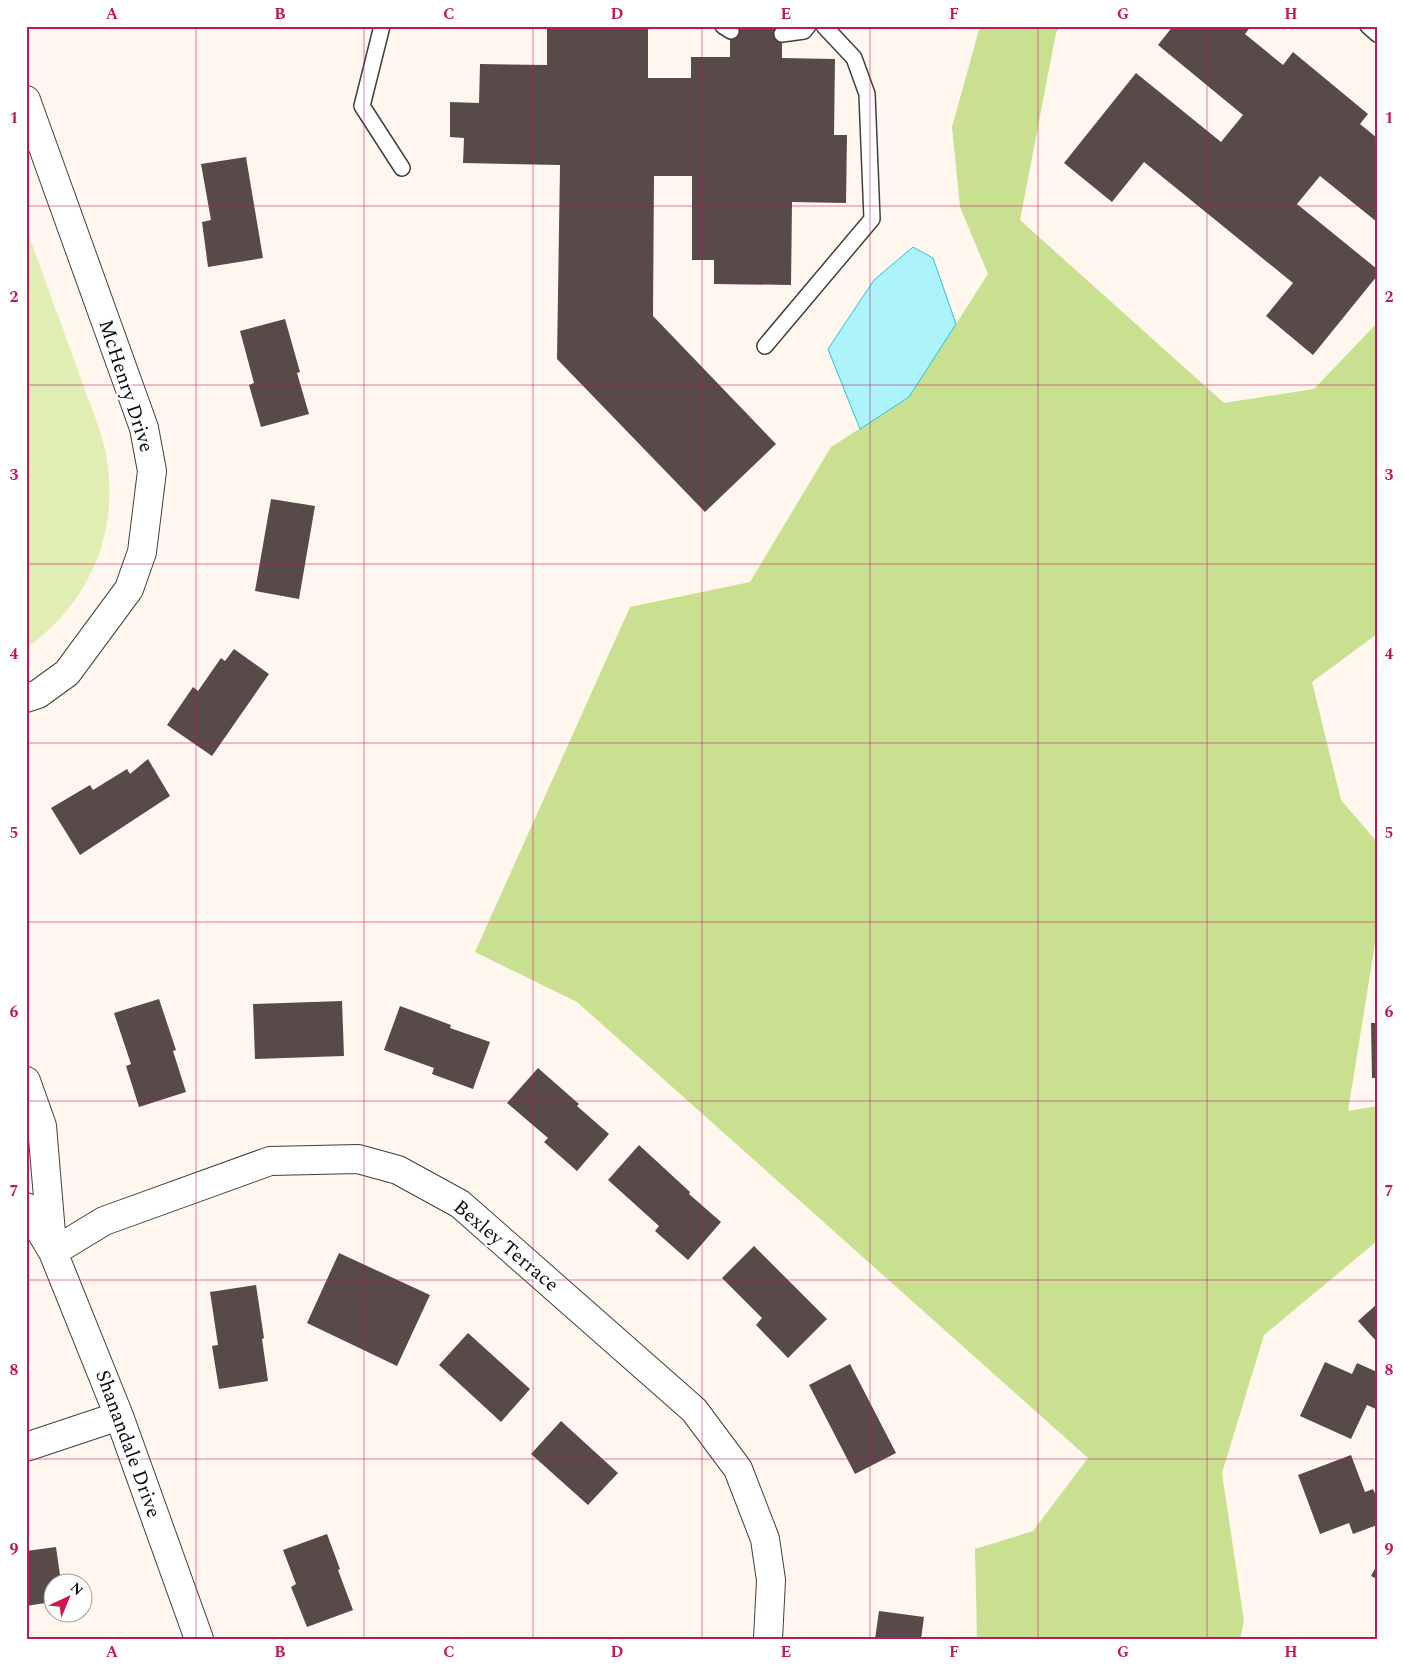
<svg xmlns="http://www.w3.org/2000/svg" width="1403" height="1665" viewBox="0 0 1403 1665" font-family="Spectral,serif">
<rect width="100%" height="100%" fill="#fff7ed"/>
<path fill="#e0eeb3" d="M26 228 101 434C125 517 97 598 26 648Z"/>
<path fill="#c8e090" d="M980 26H1060L1056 33 1020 220 1224 403 1314 389 1377 323V634L1312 682 1341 800 1377 842V931L1348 1111 1377 1106V1241L1264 1335 1222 1473 1244 1621 1240 1639H977L975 1549 1033 1531 1088 1458 577 1002 475 952 630 607 750 582 831 447 909 397 988 274 960 207 952 127Z"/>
<path fill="#acf3fc" stroke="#2bc2db" d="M913 247 933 258 956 324 909 397 860 429 828 349 874 280Z"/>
<path fill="#574a48" d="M547 26H648V78H691V57H730V26H782V58L835 59 834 135H847L846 203 792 202 791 285 714 284V260H692V176H654L653 316 776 444 705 512 557 359 560 165 463 163 464 138 450 137V102L479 103 480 64 547 65Z
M1173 26H1251L1245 34 1283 65 1293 52 1368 114 1360 124 1377 138V222L1320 176 1297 204 1377 269V276L1313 355 1266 316 1293 283 1144 162 1112 202 1064 163 1136 73 1221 142 1243 115 1158 45Z
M246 157 263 258 208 267 202 222 211 220 201 164Z
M285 319 300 372 297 373 309 414 261 427 249 385 254 383 240 331Z
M271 499 315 506 299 599 255 591Z
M234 649 269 674 212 756 167 725 193 687 198 691 221 658 225 661Z
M148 759 170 796 80 855 51 808 90 785 93 790 127 769 130 774Z
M159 999 176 1050 173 1051 186 1092 139 1107 126 1066 131 1064 114 1013Z
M342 1001 344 1056 255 1059 253 1004Z
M400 1006 451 1025 450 1028 490 1042 473 1089 432 1074 434 1068 384 1050Z
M1371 1023H1377V1078H1372Z
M538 1068 579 1104 577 1106 609 1134 577 1171 544 1142 548 1138 507 1103Z
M639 1145 690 1192 689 1194 721 1222 688 1260 655 1231 659 1226 608 1180Z
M754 1246 827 1319 788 1358 756 1325 762 1318 722 1278Z
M339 1253 430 1295 397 1366 307 1323Z
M256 1285 264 1338 262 1339 268 1381 219 1389 212 1346 218 1345 210 1292Z
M1377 1304V1342L1358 1321Z
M468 1333 530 1389 501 1422 439 1365Z
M1325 1362 1352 1374 1357 1363 1377 1372V1408L1376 1409 1367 1405 1351 1439 1300 1416Z
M850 1364 896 1453 855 1474 809 1385Z
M561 1421 618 1473 588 1505 531 1454Z
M1351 1455 1365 1492 1373 1489 1377 1498V1525L1353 1534 1349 1523 1320 1534 1298 1475Z
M327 1534 340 1569 338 1570 353 1610 307 1627 291 1587 296 1584 283 1550Z
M56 1547 61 1582H52V1602L26 1606V1551Z
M1377 1565V1579L1371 1576Z
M879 1611 924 1617 921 1639H875Z"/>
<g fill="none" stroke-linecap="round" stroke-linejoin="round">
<defs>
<path id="service" d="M382 26 362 106 402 168
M723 26 731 31
M1368 26 1377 34
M782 34 804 31 808 26
M765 346 872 219 867 94 854 58 824 26"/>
<path id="minor" d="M26 100 144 428 152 471 142 552 129 589 67 673 38 694 26 698
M26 1081 42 1126 52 1245
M26 1207 53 1252 119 1416 199 1639
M53 1252 104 1221 270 1161 358 1159 398 1170 460 1204 694 1410 738 1469 765 1539 771 1580 768 1639
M26 1447 119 1416"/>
</defs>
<use href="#service" stroke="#404040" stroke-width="18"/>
<use href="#minor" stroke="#404040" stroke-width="30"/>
<use href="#service" stroke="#fff" stroke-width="15"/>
<use href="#minor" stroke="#fff" stroke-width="28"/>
</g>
<path fill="none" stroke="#c2185b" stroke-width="1" stroke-opacity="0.55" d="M196 26V1639M364 26V1639M533 26V1639M702 26V1639M870 26V1639M1038 26V1639M1207 26V1639M26 206H1377M26 385H1377M26 564H1377M26 743H1377M26 922H1377M26 1101H1377M26 1280H1377M26 1459H1377"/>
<g text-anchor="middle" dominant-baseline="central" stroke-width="5" stroke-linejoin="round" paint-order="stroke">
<g font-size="20" fill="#0d0d0d" stroke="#fff">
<text transform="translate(126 386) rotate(72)">McHenry Drive</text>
<text transform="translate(506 1246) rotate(40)">Bexley Terrace</text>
<text transform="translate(128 1444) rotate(70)">Shanandale Drive</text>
</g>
</g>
<rect width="1403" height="1665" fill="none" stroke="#ffffff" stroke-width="55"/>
<g transform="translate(68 1598) rotate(44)"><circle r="24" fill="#ffffff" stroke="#9e9e9e"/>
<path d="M0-4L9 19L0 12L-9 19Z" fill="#cc174d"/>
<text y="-8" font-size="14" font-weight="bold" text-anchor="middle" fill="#0d0d0d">N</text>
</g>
<rect x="28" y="28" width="1348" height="1610" fill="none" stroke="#c2185b" stroke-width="2"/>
<g font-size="16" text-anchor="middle" font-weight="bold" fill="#c2185b">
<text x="112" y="19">A</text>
<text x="280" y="19">B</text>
<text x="449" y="19">C</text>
<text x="617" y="19">D</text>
<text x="786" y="19">E</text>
<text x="954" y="19">F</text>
<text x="1123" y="19">G</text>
<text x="1291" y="19">H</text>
<text x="14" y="123">1</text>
<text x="1389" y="123">1</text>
<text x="14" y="302">2</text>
<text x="1389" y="302">2</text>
<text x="14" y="480">3</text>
<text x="1389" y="480">3</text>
<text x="14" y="659">4</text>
<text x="1389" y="659">4</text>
<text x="14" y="838">5</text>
<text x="1389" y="838">5</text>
<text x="14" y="1017">6</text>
<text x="1389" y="1017">6</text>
<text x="14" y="1196">7</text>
<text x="1389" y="1196">7</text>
<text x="14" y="1375">8</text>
<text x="1389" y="1375">8</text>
<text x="14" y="1554">9</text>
<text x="1389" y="1554">9</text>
<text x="112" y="1657">A</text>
<text x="280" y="1657">B</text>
<text x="449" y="1657">C</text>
<text x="617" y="1657">D</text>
<text x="786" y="1657">E</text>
<text x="954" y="1657">F</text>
<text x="1123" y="1657">G</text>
<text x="1291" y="1657">H</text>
</g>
</svg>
